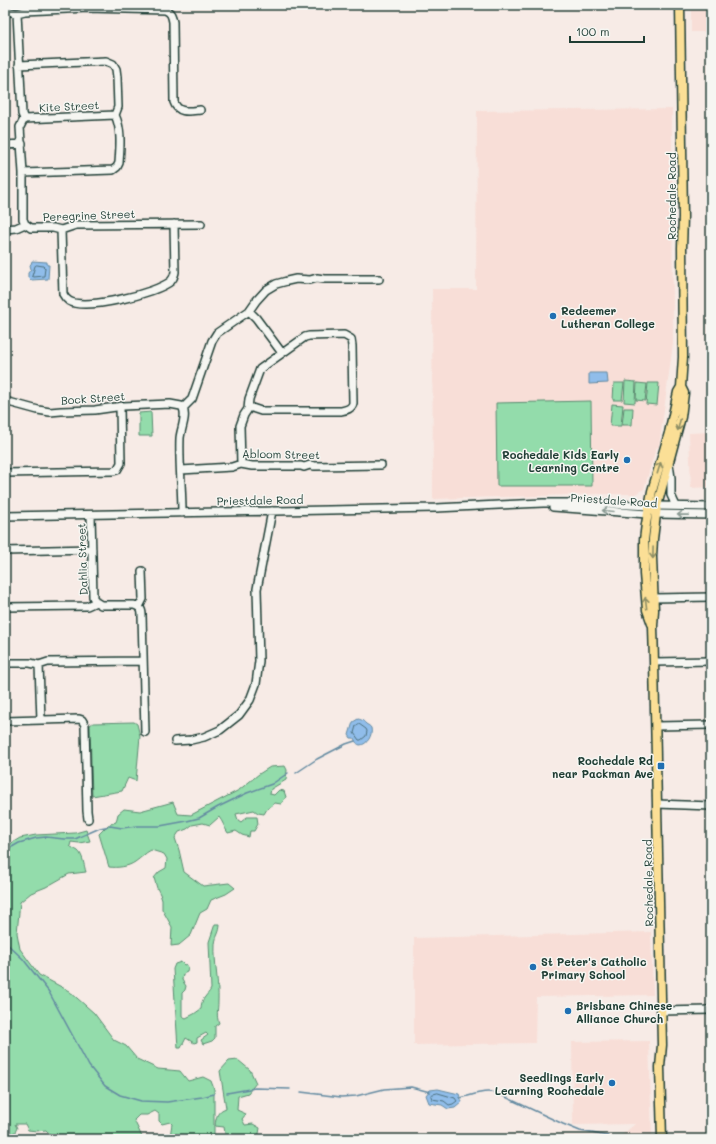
<svg xmlns="http://www.w3.org/2000/svg" width="716" height="1144" viewBox="0 0 716 1144" font-family="Mali,sans-serif">
<rect width="100%" height="100%" fill="#f7ebe6"/>
<filter id="ink" filterUnits="userSpaceOnUse"><feTurbulence type="fractalNoise" baseFrequency=".025" numOctaves="2"/><feDisplacementMap in="SourceGraphic" scale="8" xChannelSelector="R" yChannelSelector="G"/><feConvolveMatrix kernelMatrix="1 2 1 2 8 2 1 2 1" color-interpolation-filters="sRGB"/></filter>
<g filter="url(#ink)">
<path fill="#f8ded7" d="M691 5H711V32H691Z
M672 109 673 344 659 447 656 448 644 489 635 494H601L433 499 432 289H476L477 111Z
M711 432V487L691 488 689 433Z
M651 932 653 995 536 997 535 1043 414 1045V938Z
M649 1041 652 1139H617L635 1124 573 1125 572 1042Z"/>
<path fill="#93dcab" stroke="#598c70" d="M625 381 636 382 635 403 624 402Z
M614 383H624L622 400H613Z
M637 383 647 384 645 401 636 400Z
M648 383H659L657 405 646 404Z
M591 401 592 486H497L496 403Z
M612 404 623 405 621 426H610Z
M624 408H633L632 425H622Z
M151 412 152 436H139V413Z
M134 722 137 724 140 736 136 781 128 778 122 791 92 796 90 725 93 723Z
M285 766 287 770 286 780 271 789 270 794 274 795 279 790 284 791 286 797 281 804 275 803 267 809 264 814 258 813 254 810 236 814 238 820 241 822 247 817H257L258 824 254 831H250L249 837 242 835 236 831 228 833C224 827 223 822 219 817L210 825 203 823 192 825 187 829 179 832 175 838 179 850 184 872 203 886 229 883 235 888 226 894 211 900 207 909 200 913 191 935 179 945 171 946 172 927 162 909V900L160 894 157 888 154 878 159 872 166 868 167 859 164 854 151 850C145 853 141 858 135 862 128 867 117 868 109 867L99 834 108 825 116 822 118 814 124 809 140 811 173 802 178 814 191 815 239 790 259 774 270 767Z
M86 830 90 841 79 843 71 842 70 846C72 848 75 849 78 851 83 855 84 866 86 872L69 874 46 887 31 893 20 902 17 933 20 949 39 975 69 991 94 1013 114 1040 126 1046 137 1059 158 1069 180 1071 188 1081 203 1077 211 1081 214 1089V1139H170L171 1130 172 1124 170 1122 162 1124 159 1121V1114L155 1111 147 1115H139L134 1120 143 1139H52L50 1134 46 1130 37 1131 28 1130 25 1124H15L17 1128 15 1132 11 1135V1138L16 1137 19 1139H5V847L20 838 36 835 75 833Z
M215 924H220C220 933 216 935 215 944 214 964 219 982 218 1002 218 1009 216 1016 219 1023L215 1026V1038L212 1041 203 1044 201 1040 208 1035 206 1033 197 1038V1042L194 1043 186 1038 181 1048H178L173 969 175 964 181 962 184 965 186 964 188 967 187 972 183 974 182 980 186 986 185 990 182 993V1016L186 1018 194 1014 201 1009C201 1005 202 1000 205 997 207 994 209 993 211 989L209 942Z
M238 1060 250 1070 256 1083 248 1093 238 1096 237 1110 246 1114 242 1119 245 1125 253 1124 260 1128 258 1139H226L224 1127 215 1126C216 1117 217 1111 226 1108L220 1071 229 1061Z"/>
<path fill="#90bdea" stroke="#638aa1" d="M32 261 47 262V265H49L48 279 31 280 28 277V273L31 269 30 265 31 264Z
M589 373H607L608 383 589 384Z
M358 719C363 720 363 721 366 724 369 726 369 725 371 728 373 735 367 745 360 745 356 744 355 740 354 738H351L349 735 353 722Z
M438 1089 459 1094 462 1102 455 1108 448 1109 442 1105 429 1103 426 1095 430 1090Z"/>
<g fill="none" stroke-linecap="round" stroke-linejoin="round">
<path stroke="#4c707d" stroke-width="1" d="M37 265 43 266 45 268 44 276 34 277 32 276 35 266Z
M359 724 366 729 367 731 366 736 361 740H359L354 733 356 726Z
M438 1093 455 1098 457 1101 453 1104 449 1105 444 1101 432 1099 431 1096V1095Z"/>
<path stroke="#638aa1" stroke-width="1.5" d="M5 283H7
M296 773 317 759 346 744 355 741
M5 851 19 843 36 838 46 837 64 839H75L100 828 110 826 122 828 137 826H160L187 821 199 818 218 807 247 793 272 784 288 773
M5 942 23 959 49 992 89 1066 105 1086 120 1095 141 1101 167 1102 202 1097 214 1094
M301 1092 341 1097 356 1096 384 1089 411 1087 430 1092
M227 1093 255 1088 290 1089
M460 1098C474 1095 485 1089 499 1094L563 1124 580 1131 608 1136"/>
<defs>
<path id="minor" d="M5 11 17 13 25 11 88 8 165 10C171 12 172 16 173 22L174 102C178 114 190 111 200 110
M17 13 22 114 24 119 20 127 23 173V219L25 224 31 228H53L61 230 76 225 201 224
M19 65 106 61 113 64 116 69 117 77 118 107 115 115C122 130 120 147 119 163L117 167 113 170 23 173
M24 119 115 115
M5 145 22 144
M5 229 16 228 25 224
M61 230 63 294C64 296 66 299 69 301 85 311 157 293 171 281 174 278 174 276 175 272L174 224
M249 311 256 318 282 353
M5 401 38 410 50 412 61 411 95 410 123 406 170 404 181 406 183 408
M183 408 192 399 212 341 217 333 249 311 256 301 266 290 276 284 287 281 296 279 310 280 317 278 324 279H379
M241 464 240 426 244 415 248 409 249 399 260 369 305 337 309 336 344 335 351 339 352 346 353 403C352 409 346 410 341 411H261L249 407
M669 464 671 478V495L676 506
M181 470 232 467 241 464 252 466H301L304 467 310 465 314 466 381 465
M5 473 113 471 117 470 121 463 120 407
M657 506 711 507
M553 507 647 514
M182 513C182 488 179 463 180 438 181 428 187 417 183 408
M656 514 711 515
M91 515 93 597 96 602
M5 516 436 508 543 503H591L649 506
M5 551 92 549
M654 598 711 597
M5 607 87 606 96 602 101 605H134C140 607 142 609 142 615L145 732
M139 607 143 599 142 571
M654 662 711 661
M5 663H30L39 665 41 720
M39 665 48 662 143 661
M5 721 79 719 82 720 85 725 87 811 88 819
M656 726 711 725
M175 741 191 740 204 737 220 730 239 715 250 700 256 684 259 661 257 589 272 511
M657 804 711 806
M661 1011 711 1010"/>
<path id="major" d="M652 624 647 610 644 574V540L646 524 652 491 669 433 678 392 681 387 683 357 682 248 683 217 680 5
M662 1139 660 1067 662 1045 654 662 653 626 654 610 652 557 653 539 657 506 681 417 684 393 681 387"/>
</defs>
<use href="#minor" stroke="#1f3d34" stroke-width="10"/>
<use href="#major" stroke="#1f3d34" stroke-width="11"/>
<use href="#minor" stroke="#f6f6f2" stroke-width="7"/>
<use href="#major" stroke="#fbdf96" stroke-width="8"/>
</g>
<defs><path id="oneway-shaft" d="M-6 0H5M1.5-3L5.5 0L1.5 3" fill="none" stroke-width="1.6" stroke-linecap="round" stroke-linejoin="round"/></defs>
<g stroke="#8d8e65">
<use href="#oneway-shaft" transform="translate(679 425) rotate(103)"/>
<use href="#oneway-shaft" transform="translate(659 468) rotate(-73)"/>
<use href="#oneway-shaft" transform="translate(653 553) rotate(91)"/>
<use href="#oneway-shaft" transform="translate(646 603) rotate(-97)"/>
</g>
<g stroke="#8a9a93">
<use href="#oneway-shaft" transform="translate(608 511) rotate(-175)"/>
<use href="#oneway-shaft" transform="translate(683 515) rotate(-179)"/>
</g>
</g>
<g fill="#1f6fb2" stroke="#f6f6f2" stroke-width="1.5">
<circle cx="553" cy="316" r="4"/>
<circle cx="627" cy="460" r="4"/>
<rect x="657" y="762" width="8" height="8" rx="2"/>
<circle cx="533" cy="967" r="4"/>
<circle cx="568" cy="1011" r="4"/>
<circle cx="612" cy="1083" r="4"/>
</g>
<g text-anchor="middle" dominant-baseline="central" stroke-width="3" stroke-linejoin="round" paint-order="stroke">
<g font-size="11" fill="#1f3d34" stroke="#f6f6f2">
<text transform="translate(69 106) rotate(-3)">Kite Street</text>
<text transform="translate(671 196) rotate(-90)">Rochedale Road</text>
<text transform="translate(89 215) rotate(-2)">Peregrine Street</text>
<text transform="translate(93 398) rotate(-4)">Bock Street</text>
<text transform="translate(281 454) rotate(1)">Abloom Street</text>
<text transform="translate(260 500) rotate(-1)">Priestdale Road</text>
<text transform="translate(614 500) rotate(4)">Priestdale Road</text>
<text transform="translate(82 559) rotate(-92)">Dahlia Street</text>
<text transform="translate(648 883) rotate(-91)">Rochedale Road</text>
</g>
<g font-size="11" font-weight="bold" fill="#1f3d34" stroke="#f6f6f2" text-anchor="start">
<text x="561" y="310">Redeemer<tspan x="561" dy="13">Lutheran College</tspan></text>
<text x="619" y="454" text-anchor="end">Rochedale Kids Early<tspan x="619" dy="13">Learning Centre</tspan></text>
<text x="653" y="760" text-anchor="end">Rochedale Rd<tspan x="653" dy="13">near Packman Ave</tspan></text>
<text x="541" y="961">St Peter's Catholic<tspan x="541" dy="13">Primary School</tspan></text>
<text x="576" y="1005">Brisbane Chinese<tspan x="576" dy="13">Alliance Church</tspan></text>
<text x="604" y="1077" text-anchor="end">Seedlings Early<tspan x="604" dy="13">Learning Rochedale</tspan></text>
</g>
</g>
<rect width="716" height="1144" fill="none" stroke="#f6f6f2" stroke-width="20"/>
<rect x="10" y="10" width="696" height="1124" fill="none" stroke="#1f3d34" stroke-width="1.5" filter="url(#ink)"/>
<path d="M570 36v6h74v-6" fill="none" stroke="#1f3d34" stroke-width="2"/>
<text x="576" y="36" font-size="12" fill="#1f3d34" stroke="#f6f6f2" stroke-width="3" paint-order="stroke">100 m</text>
</svg>
